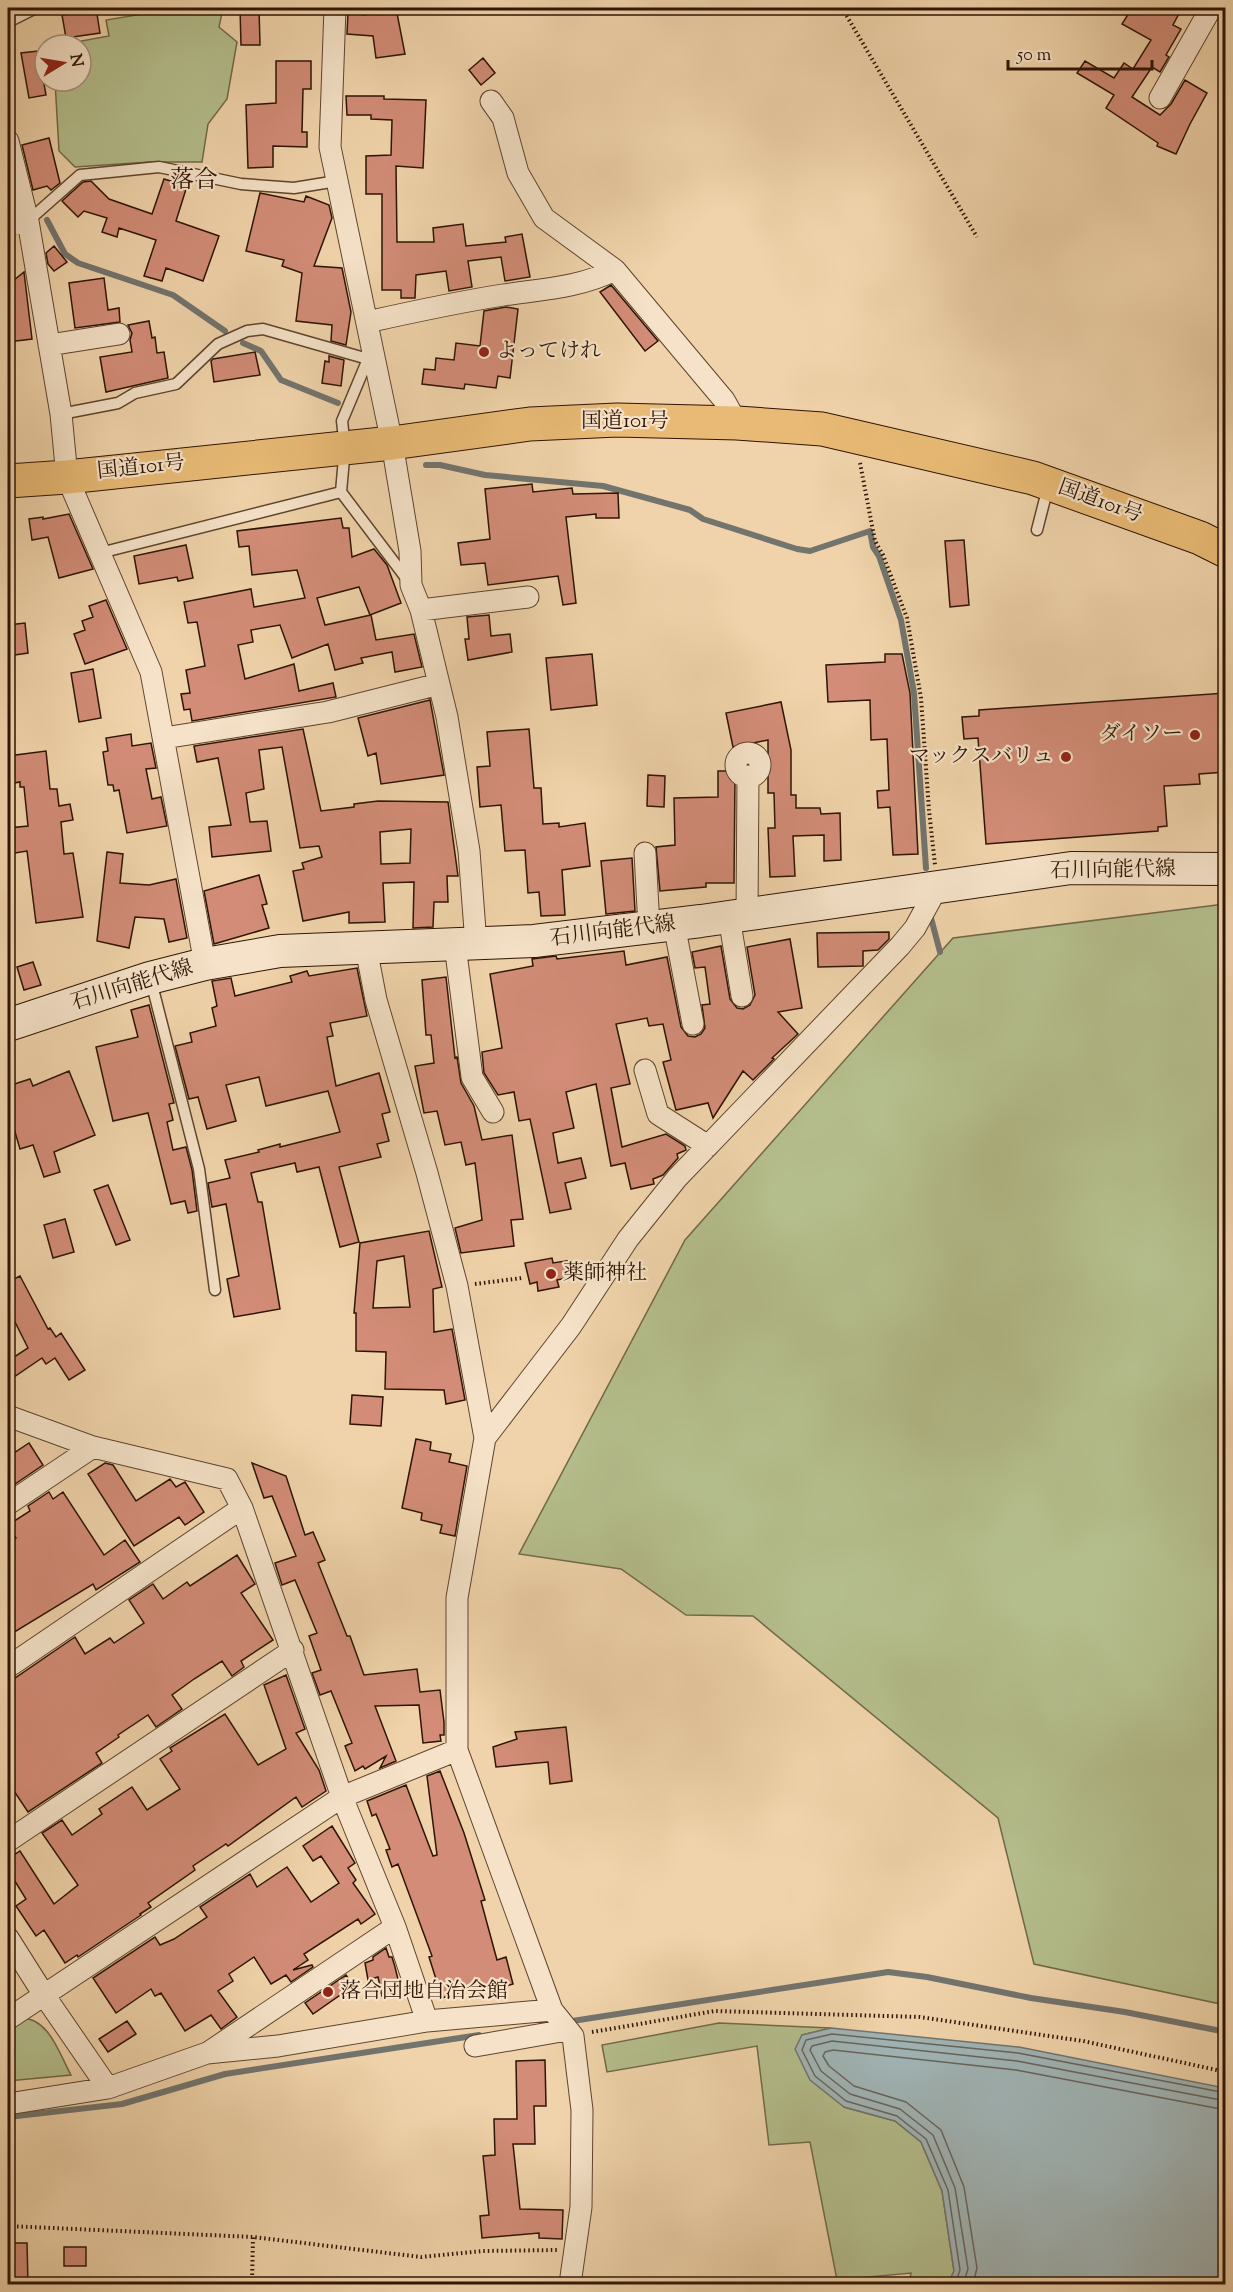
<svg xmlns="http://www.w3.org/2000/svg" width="1233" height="2292" viewBox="0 0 1233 2292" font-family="'Sorts Mill Goudy','Noto Serif JP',serif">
<rect width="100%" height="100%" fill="#f0d3aa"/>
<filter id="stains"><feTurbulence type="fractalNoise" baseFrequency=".00333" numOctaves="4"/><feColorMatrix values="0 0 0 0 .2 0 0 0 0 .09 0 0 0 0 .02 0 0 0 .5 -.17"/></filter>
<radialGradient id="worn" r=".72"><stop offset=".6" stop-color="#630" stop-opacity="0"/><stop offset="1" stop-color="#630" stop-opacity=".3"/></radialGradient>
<path fill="#b4be8c" stroke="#716948" stroke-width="1.5" d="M179 8H223L219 27 237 42 227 99 208 124 202 162H150L75 167 59 151 55 81H81V45H60L109 36 106 20Z
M1225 904H1226L1225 2005 1034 1964 998 1818 753 1616 686 1615 621 1569 519 1554 685 1240 953 938Z
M21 2018C49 2018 59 2053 71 2075L8 2081V2027Z
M719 2023 831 2028 802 2035 844 2107 895 2121 921 2142 942 2191 954 2271 948 2284H909L911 2273 837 2280 810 2142 769 2145 757 2046 607 2072 602 2045Z"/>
<path fill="#a0b4b5" stroke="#72746e" stroke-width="1.5" d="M831 2028 1019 2047 1225 2088V2284H948L954 2271 942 2191 921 2142 895 2121 844 2107 810 2080 795 2049 802 2035Z"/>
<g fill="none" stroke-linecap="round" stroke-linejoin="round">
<path stroke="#67645c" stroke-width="1.5" d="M955 2284 960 2270 948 2190 926 2139 897 2116 846 2101 815 2076 802 2050 806 2040 832 2034 1018 2053 1226 2093
M963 2284 968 2269 955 2188 933 2135 900 2109 850 2094 821 2071 810 2050 812 2046 832 2041 1017 2061 1226 2101
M973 2284 977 2268 964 2187 941 2130 906 2102 854 2086 829 2066 823 2056 825 2052 833 2050 1016 2070 1226 2110"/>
<path stroke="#72746e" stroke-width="6" d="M47 220 65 254 78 263 173 295 225 331
M243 343 261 351 281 380 338 403
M426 465H440L485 475 603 486 690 510 703 519 797 549 810 551 870 531 873 547 879 556 901 620 914 693 926 868
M931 918 940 952
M566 2022 888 1972 927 1977 1031 1998 1125 2012 1226 2032
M8 2117 122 2104 225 2074 479 2035"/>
</g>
<path fill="#d28c77" stroke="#2e1404" stroke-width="1.5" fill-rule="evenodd" d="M75 8H96L100 33 66 38 62 15 76 13Z
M240 8H259L260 45H241Z
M364 8H396L405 54 376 58 373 36 347 34 348 13 365 15Z
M1132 8H1182L1173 25 1181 29 1166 55 1169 57 1160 72 1152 67 1132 97 1160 115 1171 104 1185 80 1207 93 1190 124 1176 154 1157 146 1158 143 1106 108 1114 95 1077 73 1085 61 1114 78 1124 63 1133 69 1151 40 1122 24Z
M38 51 46 95 29 98 21 53Z
M483 58 495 73 481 85 469 70Z
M276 61H311V89H303L302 132H307V147L273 146V167L248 168 246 105 276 103Z
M346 96H384V99L426 100 423 168 396 166 397 242H434L433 228 463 224 466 246 506 242 505 237 522 234 530 277 505 281 501 257 468 261 472 287 449 291 446 271 416 275 415 298H401V290H382V194H366V156L391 155 392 120 371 119V115H347Z
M49 138 60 183 51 190 47 186 33 190 22 145Z
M164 179 187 186 176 221 219 236 203 281 166 268 162 281 144 276 156 240 119 228 117 237 102 232 107 218 84 211 78 217 62 201 83 182 91 181 109 199 152 214Z
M260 193 304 202 306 196 329 205 332 218 314 266 342 268 351 312 346 345 331 341 332 325 296 321 302 273 282 266 284 260 246 251Z
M54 246 67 262 54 271 48 264 46 253Z
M24 272 32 339 8 342V285Z
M104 278 108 310 119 308 120 322 75 328 69 283Z
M611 285 658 341 645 351 600 292Z
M506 307 518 309 510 378 498 376 496 388 465 384 464 389 422 384 424 369 435 370 436 358 454 360 456 343 480 346 484 311Z
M149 321 152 338 155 337 157 353 164 352 168 378 106 392 100 357 132 352 130 340 132 333 128 325Z
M255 352 260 375 214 382 211 361 213 359Z
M329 356 344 360 341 386 322 383 325 361 329 362Z
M532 484 533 492 572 488 573 494 618 493 619 518H596V514L566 517 576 603 563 605 558 576 488 585 485 563 461 565 458 543 490 539 485 489Z
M69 514 93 569 59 578 48 537 32 540 29 519 43 517V519Z
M341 518 343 528H349L352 557 374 549 387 565 401 603 370 615 359 587 317 598 325 625 371 615 376 640 414 634 422 667 395 672 392 652 361 658 363 663 335 670 328 644 292 658 280 625 251 630 253 642 238 645 245 679 294 664 299 691 333 683 336 697 192 721 190 709 184 710 181 694 190 693 186 670 205 666 197 622 188 623 184 602 251 589 254 607 305 598 297 570 252 575 249 546 239 547 237 531Z
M964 540 969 605 950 607 945 541Z
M186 545 193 578 178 581 177 577 139 584 134 556Z
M106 600 127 649 85 664 74 634 85 630 82 621 93 617 89 606Z
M489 615 491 636 510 634 512 652 468 660 465 639H469L467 617Z
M25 623 28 653 8 656V625Z
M592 654 597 705 551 710 546 658Z
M885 654H902L910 693 918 854 893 855 890 807 878 808 877 791 889 790 887 739 871 740 870 700 828 702 826 665 885 662Z
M93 669 101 718 79 722 71 673Z
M1226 693V772L1199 774 1200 784 1164 786 1167 826 1158 827V831L986 844 978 738 964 739 962 717 979 716V710Z
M430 700 444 775 381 784 376 753 368 756 358 718Z
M781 702 791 750V795H796V808H820L821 814 840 813 841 860 824 861V835L793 836 795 876 770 877 768 828H775L774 793H768V740L733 747 726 713Z
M303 729 321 811 354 807V804L378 801 448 802 458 876H447L448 902H434L433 927 413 928 414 882 383 883 385 922 349 923V912L303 921 293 871 304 869 302 863 322 857 319 846 300 848 282 747 259 750 264 789 246 793 250 822 267 821 271 851 212 857 209 827 231 825 218 758 197 762 194 746ZM411 829 410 863 381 864 380 832Z
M529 729 534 788H541L543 824 559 823V827L585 823 590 866 562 870 565 915 541 916 539 892 528 893 525 850 505 851 501 805 480 807 477 767 490 766 487 732Z
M131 734 132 746 151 743 156 768 146 769 152 799 161 797 167 826 127 833 119 790 114 791 113 785H108L103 752 108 751 106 738Z
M46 751 50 789H57L59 806 70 804 73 820 61 822 64 854 73 853 83 917 36 923 27 851 8 854V828L28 826 24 787H20V782L8 784V756Z
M718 771H732L735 775 734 883H706V887L660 891 656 847 675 845 674 798 718 797Z
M648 775 665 776 664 807 647 806Z
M107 852 123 854 120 883 149 885 176 879 187 938 169 942 164 919 135 917 129 948 97 941Z
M632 858 635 911 606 914 601 861Z
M259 875 267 904 262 905 269 928 214 944 204 891Z
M889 932V939L878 950 863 951V966L818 967 817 933Z
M790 939 802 1008 778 1012 798 1034 772 1058 774 1059 753 1080 743 1071 713 1118 708 1103 676 1110 663 1062 671 1060 663 1024 649 1026 647 1018 616 1024 630 1084 611 1088 622 1147 666 1134 685 1146 686 1150 677 1154 678 1158 663 1175 653 1179 654 1184 631 1189 625 1163 611 1166 596 1084 566 1092 574 1128 553 1133 558 1163 581 1158 586 1178 565 1183 571 1209 550 1213 530 1119 519 1121 514 1092 498 1095 484 1073 482 1052 502 1048 490 974 533 966 532 959 556 956 557 959 624 951 626 965 667 957 681 1027 688 1036 695 1037 701 1034 705 1028 702 1005 710 1004 705 967 695 968 692 952 721 946 730 999 737 1008 743 1009 750 1005 755 995 747 947Z
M33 962 41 985 24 990 17 967Z
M357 968 367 1016 330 1023 333 1036 327 1037 336 1086 379 1073 390 1112 382 1114 389 1141 377 1144 381 1157 339 1167 359 1242 340 1247 319 1167 297 1172 295 1163 251 1173 258 1202H262L280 1309 234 1317 227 1279 239 1276 226 1204 212 1207 208 1183 230 1178 225 1160 259 1152 258 1150 280 1144V1147L340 1132 328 1091 266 1106 259 1077 226 1085 236 1121 207 1129 198 1097 189 1099 175 1046 192 1042 190 1033 216 1026 212 1008 217 1006 212 981 231 978 235 996 292 982 290 976 307 971 309 976Z
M446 977 455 1058 457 1057 461 1083 474 1106 482 1140 512 1135 523 1219 511 1220 514 1246 461 1253 455 1228 482 1220 475 1163 466 1165 461 1142 445 1145 437 1111 424 1113 415 1066 434 1063 431 1035H426L422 980Z
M149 1005 174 1103 169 1104 173 1120 167 1122 173 1150 186 1147 192 1170 197 1211 188 1213 185 1201 171 1204 148 1113 113 1121 96 1047 138 1037 131 1010Z
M69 1071 95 1135 54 1152 60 1172 44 1177 33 1145 20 1149 8 1108V1086L30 1079 33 1086Z
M108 1185 130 1240 116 1245 94 1190Z
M65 1219 74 1252 53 1258 44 1225Z
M429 1231 442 1287 433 1289 434 1332 452 1329 465 1400 446 1404 444 1390 385 1389 386 1352 356 1351V1313H354L360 1243ZM404 1256 410 1307 373 1308 377 1261Z
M552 1258 553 1263 572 1260 576 1276 557 1280 559 1287 538 1291 537 1282 530 1284 525 1263Z
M20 1276 48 1329 50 1328 56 1337 61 1333 85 1370 69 1380 55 1358 46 1364 42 1358 8 1381V1361L28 1348 8 1308V1282Z
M352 1395 383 1397 381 1426 350 1424Z
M416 1439 431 1442 430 1450 451 1454 449 1462 467 1466 455 1536 440 1533 442 1525 421 1520 422 1513 402 1508Z
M29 1443 43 1465 15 1484 8 1471V1457Z
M105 1463 113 1465 136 1501 170 1479 176 1487 185 1482 204 1512 185 1525 179 1517 134 1546 88 1474Z
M252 1463 286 1476 305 1535 313 1532 325 1560 318 1563 347 1636H350L364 1675 417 1669 420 1692 440 1690 444 1722V1735H440L441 1741 423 1743 419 1705 375 1706 396 1761 380 1768 386 1756 365 1769 363 1766 355 1771 345 1746 352 1743 331 1691 320 1695 312 1673 321 1670 309 1636 317 1633 295 1580 282 1585 275 1563 296 1556 272 1496 264 1498Z
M49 1492 53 1499 63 1492 104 1555 125 1540 140 1562 96 1590 93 1584 8 1636V1543L16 1538 8 1525 30 1511 28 1506Z
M237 1555 255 1584 241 1593 273 1640 241 1661 244 1667 232 1676 222 1661 194 1679 172 1695 182 1709 156 1727 148 1715 118 1735 119 1737 96 1753 102 1763 28 1812 8 1782V1680L15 1678 75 1637 85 1654 110 1638 114 1643 144 1623 129 1600 153 1584 163 1599 187 1582 190 1586Z
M286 1675 305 1729 296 1733 319 1770 326 1791 302 1807 296 1797 228 1846 226 1844 193 1866 195 1870 148 1903 151 1907 140 1914 141 1915 78 1957 77 1955 65 1963 44 1930 36 1936 16 1906 26 1899 8 1870V1859L20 1851 54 1904 78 1885 42 1833 62 1820 72 1835 102 1814 99 1809 132 1787 147 1810 180 1789 160 1759 172 1751 170 1748 225 1714 258 1765 286 1749 264 1685Z
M566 1727 572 1781 550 1784 548 1762 496 1767 493 1747 517 1739 515 1732Z
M440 1771 464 1833 485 1900 481 1901 497 1960 506 1957 513 1984 497 1989 496 1985 482 1988V1985L442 1998 429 1957 432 1956 398 1864 392 1867 386 1850 390 1849 376 1814 372 1816 367 1801 406 1785 433 1856 437 1855 427 1776Z
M332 1826 355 1863 348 1868 356 1880 353 1883 375 1914 361 1924 358 1919 304 1954 308 1960 293 1970 312 1965 313 1967 291 1982 286 1975 271 1984 254 1957 229 1974 233 1981 218 1991 237 2017 221 2029 211 2015 185 2031 161 1993 155 1996 151 1989 116 2013 93 1978 155 1937 160 1945 174 1939 207 1917 200 1907 250 1874 257 1887 287 1867 311 1902 339 1883 321 1856 313 1861 303 1846Z
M386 1948 389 1957H392L395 1967 401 1992 382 1996 378 1977 368 1980 365 1963 373 1960V1957Z
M346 1975 353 1986 313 2014 305 2003Z
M127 2021 136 2034 108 2052 99 2039Z
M545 2060 546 2106H534L535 2144H513L520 2209 563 2210 562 2239 539 2238V2233L482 2238 480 2216 489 2215 483 2156 495 2155 494 2119H517L516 2061Z
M9 2243H27L28 2284H8Z
M64 2247H86V2266H64Z"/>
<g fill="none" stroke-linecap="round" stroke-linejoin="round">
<defs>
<path id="service" d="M8 22 36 8
M28 221 80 175 159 167 241 184 294 188 337 181
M368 359 342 421 345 447 341 492 409 582
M61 414 118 403 135 393 176 384 218 344 247 331 263 329 375 361
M1037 530 1048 487
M100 553 341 492
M151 981 199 1169 215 1290"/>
<path id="minor" d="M335 8 330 147 392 443 410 551 411 585 421 610 447 717 469 851 476 944
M1160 98 1211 8
M491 101 503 118 518 173 544 218 615 270
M8 141 28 221 61 414 67 477 151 672 205 964
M8 224 28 221
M367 322C412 312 458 302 503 295 543 289 578 288 615 270L724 400 737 423
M49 345 119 334
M421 610 528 597
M164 738 328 712 439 684
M736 765a12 12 0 1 1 24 0a12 12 0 1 1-24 0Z
M645 853 649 927
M747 914 748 776
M729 917 742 996
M674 924 693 1024
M455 945 472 1077 493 1112
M366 948 376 1000 427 1173 457 1286 485 1438 457 1598V1750L552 2010 573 2036 582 2110 581 2207 570 2284
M645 1070 658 1114 708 1146
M8 1416 93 1447 227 1479 242 1508 342 1797 395 1927 427 2021
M485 1438 571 1326 628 1239 677 1178 900 946 915 928 938 886
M8 1504 93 1447
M8 1667 242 1508
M8 1841 293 1650
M8 1938 44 1995 108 2088
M8 2019 342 1797 457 1750
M475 2046 567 2030
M209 2052 395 1927
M8 2104 108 2088 207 2053 278 2046 427 2021 552 2010"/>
<path id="secondary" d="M8 1025 150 978 205 964 280 951 534 941 701 921 1071 868 1226 869"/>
<path id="trunk" d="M8 481 67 477 392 443 530 424 617 420 737 423 822 429 1033 478 1200 538 1226 551"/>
</defs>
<use href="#service" stroke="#5e442e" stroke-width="13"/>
<use href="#minor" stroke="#5e442e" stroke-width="23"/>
<use href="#secondary" stroke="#2e1404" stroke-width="34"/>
<use href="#trunk" stroke="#2e1404" stroke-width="35"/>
<path stroke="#2e1404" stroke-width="4" stroke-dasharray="1.5 3" stroke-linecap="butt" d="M842 8 977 237
M860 463 875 541 883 555 907 618 921 698 929 810 935 865
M475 1284 522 1278
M592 2032 715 2011 920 2017 1083 2041 1226 2072
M8 2226 253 2237 421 2257 483 2251 557 2250
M252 2284 253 2237"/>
<use href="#service" stroke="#f5e2c8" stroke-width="10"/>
<use href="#minor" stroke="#f5e2c8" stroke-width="21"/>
<use href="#secondary" stroke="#f5e2c8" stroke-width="32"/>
<use href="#trunk" stroke="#e8ba75" stroke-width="33"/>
</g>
<g fill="#8f2418" stroke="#f5e2c8" stroke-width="2">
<circle cx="484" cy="352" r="6"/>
<circle cx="1195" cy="735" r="6"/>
<circle cx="1066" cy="757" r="6"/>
<circle cx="551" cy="1274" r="6"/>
<circle cx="328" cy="1992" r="6"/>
</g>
<g text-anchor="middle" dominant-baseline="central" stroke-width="4.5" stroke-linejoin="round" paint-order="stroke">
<g font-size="21" fill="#2e1404" stroke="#f5e2c8" text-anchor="start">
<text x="496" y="352">よってけれ</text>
<text x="1183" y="735" text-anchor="end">ダイソー</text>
<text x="1054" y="757" text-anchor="end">マックスバリュ</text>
<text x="563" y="1274">薬師神社</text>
<text x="340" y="1992">落合団地自治会館</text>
</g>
<g font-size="21" fill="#2e1404" stroke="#f5e2c8">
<text x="625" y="422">国道101号</text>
<text transform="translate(141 468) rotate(-6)">国道101号</text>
<text transform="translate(1100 502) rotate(20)">国道101号</text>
<text transform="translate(1113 871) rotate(-1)">石川向能代線</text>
<text transform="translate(613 932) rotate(-7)">石川向能代線</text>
<text transform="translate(132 986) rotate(-17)">石川向能代線</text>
</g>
<g font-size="24" fill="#2e1404" stroke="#f5e2c8">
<text x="194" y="181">落合</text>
</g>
</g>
<rect width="1233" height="2292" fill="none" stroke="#f0d3aa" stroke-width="30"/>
<rect x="9" y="9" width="1215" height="2274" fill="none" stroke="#2e1404" stroke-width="3"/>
<rect x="15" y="15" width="1203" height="2262" fill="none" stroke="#2e1404" stroke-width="1.5"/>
<g transform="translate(63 63) rotate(79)"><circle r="28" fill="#f5e2c8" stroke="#a5907a" stroke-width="1.5"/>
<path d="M0-4.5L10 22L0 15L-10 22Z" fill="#8f2418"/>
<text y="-9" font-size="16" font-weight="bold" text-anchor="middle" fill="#2e1404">N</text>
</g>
<path d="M1008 60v9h144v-9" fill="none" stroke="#2e1404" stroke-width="3"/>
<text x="1017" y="60" font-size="18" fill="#2e1404" stroke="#f5e2c8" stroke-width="4.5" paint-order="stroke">50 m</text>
<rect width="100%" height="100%" filter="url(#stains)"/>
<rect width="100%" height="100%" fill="url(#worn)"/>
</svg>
